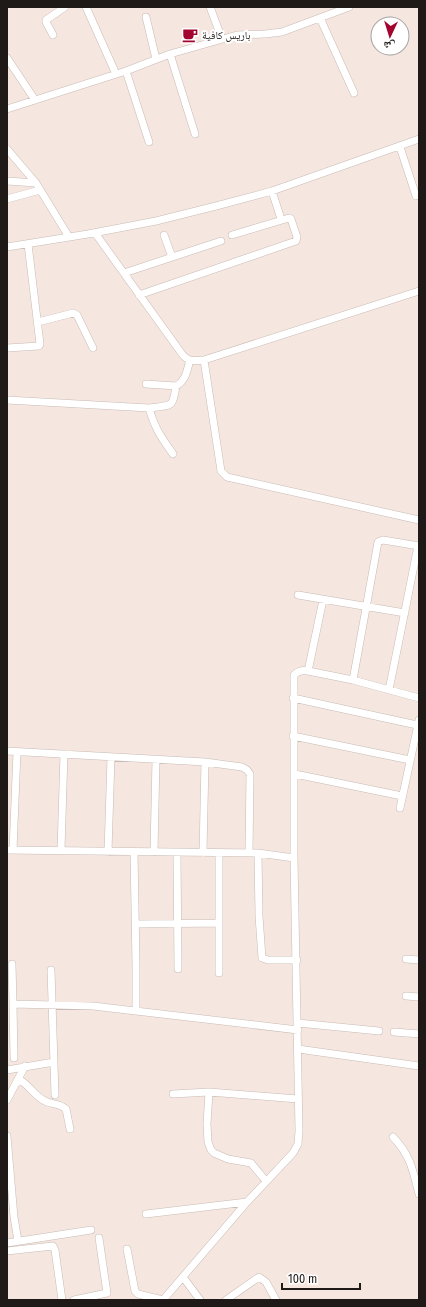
<svg xmlns="http://www.w3.org/2000/svg" width="426" height="1307" viewBox="0 0 426 1307" font-family="'Fira Sans Condensed','Noto Naskh Arabic',sans-serif">
<rect width="100%" height="100%" fill="#f5e7e0"/>
<g fill="none" stroke-linecap="round" stroke-linejoin="round">
<defs>
<path id="minor" d="M86 7 116 74
M210 7 222 39
M146 17 156 59
M320 18 354 93
M53 35 46 22V20L65 7
M170 54 195 134
M7 58 35 100
M126 71 149 142
M7 109 126 71 170 54 237 35 265 34 282 32 349 7
M400 147 416 196
M7 149 36 183 69 237
M7 181 36 183
M272 191 281 219
M7 199 40 190
M95 233 182 354C188 362 195 361 204 360L419 291
M164 235 172 257
M7 247 88 234 156 221 216 206 272 191 419 139
M124 273 221 241
M139 295 296 241 297 237 291 219 289 218 232 235
M38 322 73 313 77 315 93 348
M7 348 39 346 40 344 28 244
M204 360 221 471 227 477 419 520
M146 384 176 386C186 381 187 370 190 360
M7 400 149 408C171 405 173 409 176 386
M149 408C155 429 161 437 173 454
M298 595 405 613
M308 671 323 600
M353 680 378 542 383 540 419 546
M389 690 418 546
M293 698 417 725
M293 736 410 760
M7 751 205 762 242 767 247 770 250 774 249 853
M295 774 402 796
M400 808 419 720
M7 850 258 853 294 858 299 1131 298 1144 293 1153 247 1202 163 1300
M13 850 17 752
M61 850 64 754
M108 852 111 757
M134 852 136 965V1011
M154 852 156 759
M177 853 178 969
M203 853 205 762
M219 853V973
M258 853 259 916 262 958 268 960H297
M294 858V675C298 671 303 670 308 671L353 680 419 698
M136 924 219 923
M406 959 419 960
M12 964 13 1004
M51 970 55 1095
M406 996 419 997
M298 1023 379 1031
M394 1032 419 1034
M298 1049 419 1066
M14 1058 13 1004 93 1006 298 1030
M7 1070 54 1062
M18 1079C29 1084 34 1096 45 1101 53 1105 59 1103 66 1109L70 1129
M209 1092 207 1124 208 1142 211 1150 214 1153 228 1159 251 1163 266 1181
M173 1094 209 1092 298 1099
M7 1100 25 1066
M7 1136 14 1217 18 1241
M393 1137C411 1156 413 1171 419 1194
M146 1214 247 1202
M7 1243 91 1230
M127 1249 135 1291 138 1294 163 1300
M7 1251 53 1246 55 1250 62 1300
M183 1277 200 1300
M74 1300 107 1293 99 1238
M226 1300 259 1277 266 1282 276 1300"/>
</defs>
<use href="#minor" stroke="#c8bbb4" stroke-width="8"/>
<use href="#minor" stroke="#fff" stroke-width="7"/>
</g>
<defs>
<symbol id="cafe-bare" viewBox="-9 -9 18 18"><path d="M-5.5-4.5H6V0H3Q3 3.5 0 3.5H-2.5Q-5.5 3.5-5.5 0ZM3-3.2v2h1.7v-2ZM-6 4.5H4V6H-6Z" fill="#a2032f" stroke="#fff" stroke-width="2.5" paint-order="stroke"/></symbol>
</defs>
<g fill-rule="evenodd">
<use href="#cafe-bare" x="179" y="24" width="22" height="22"/>
</g>
<g text-anchor="middle" dominant-baseline="central" stroke-width="4" stroke-linejoin="round" paint-order="stroke">
<g font-size="11" fill="#1f1a17" stroke="#fff" text-anchor="start">
<text x="202" y="35">باريس كافية</text>
</g>
</g>
<rect width="426" height="1307" fill="none" stroke="#1f1a17" stroke-width="16"/>
<g transform="translate(390 36) rotate(184)"><circle r="19" fill="#ffffff" stroke="#a5a3a2"/>
<path d="M0-3L7 15L0 10L-7 15Z" fill="#a2032f"/>
<text y="-6" font-size="11" font-weight="bold" text-anchor="middle" fill="#1f1a17">ش</text>
</g>
<path d="M282 1283v6h78v-6" fill="none" stroke="#1f1a17" stroke-width="2"/>
<text x="288" y="1283" font-size="12" fill="#1f1a17" stroke="#ffffff" stroke-width="3" paint-order="stroke">100 m</text>
</svg>
